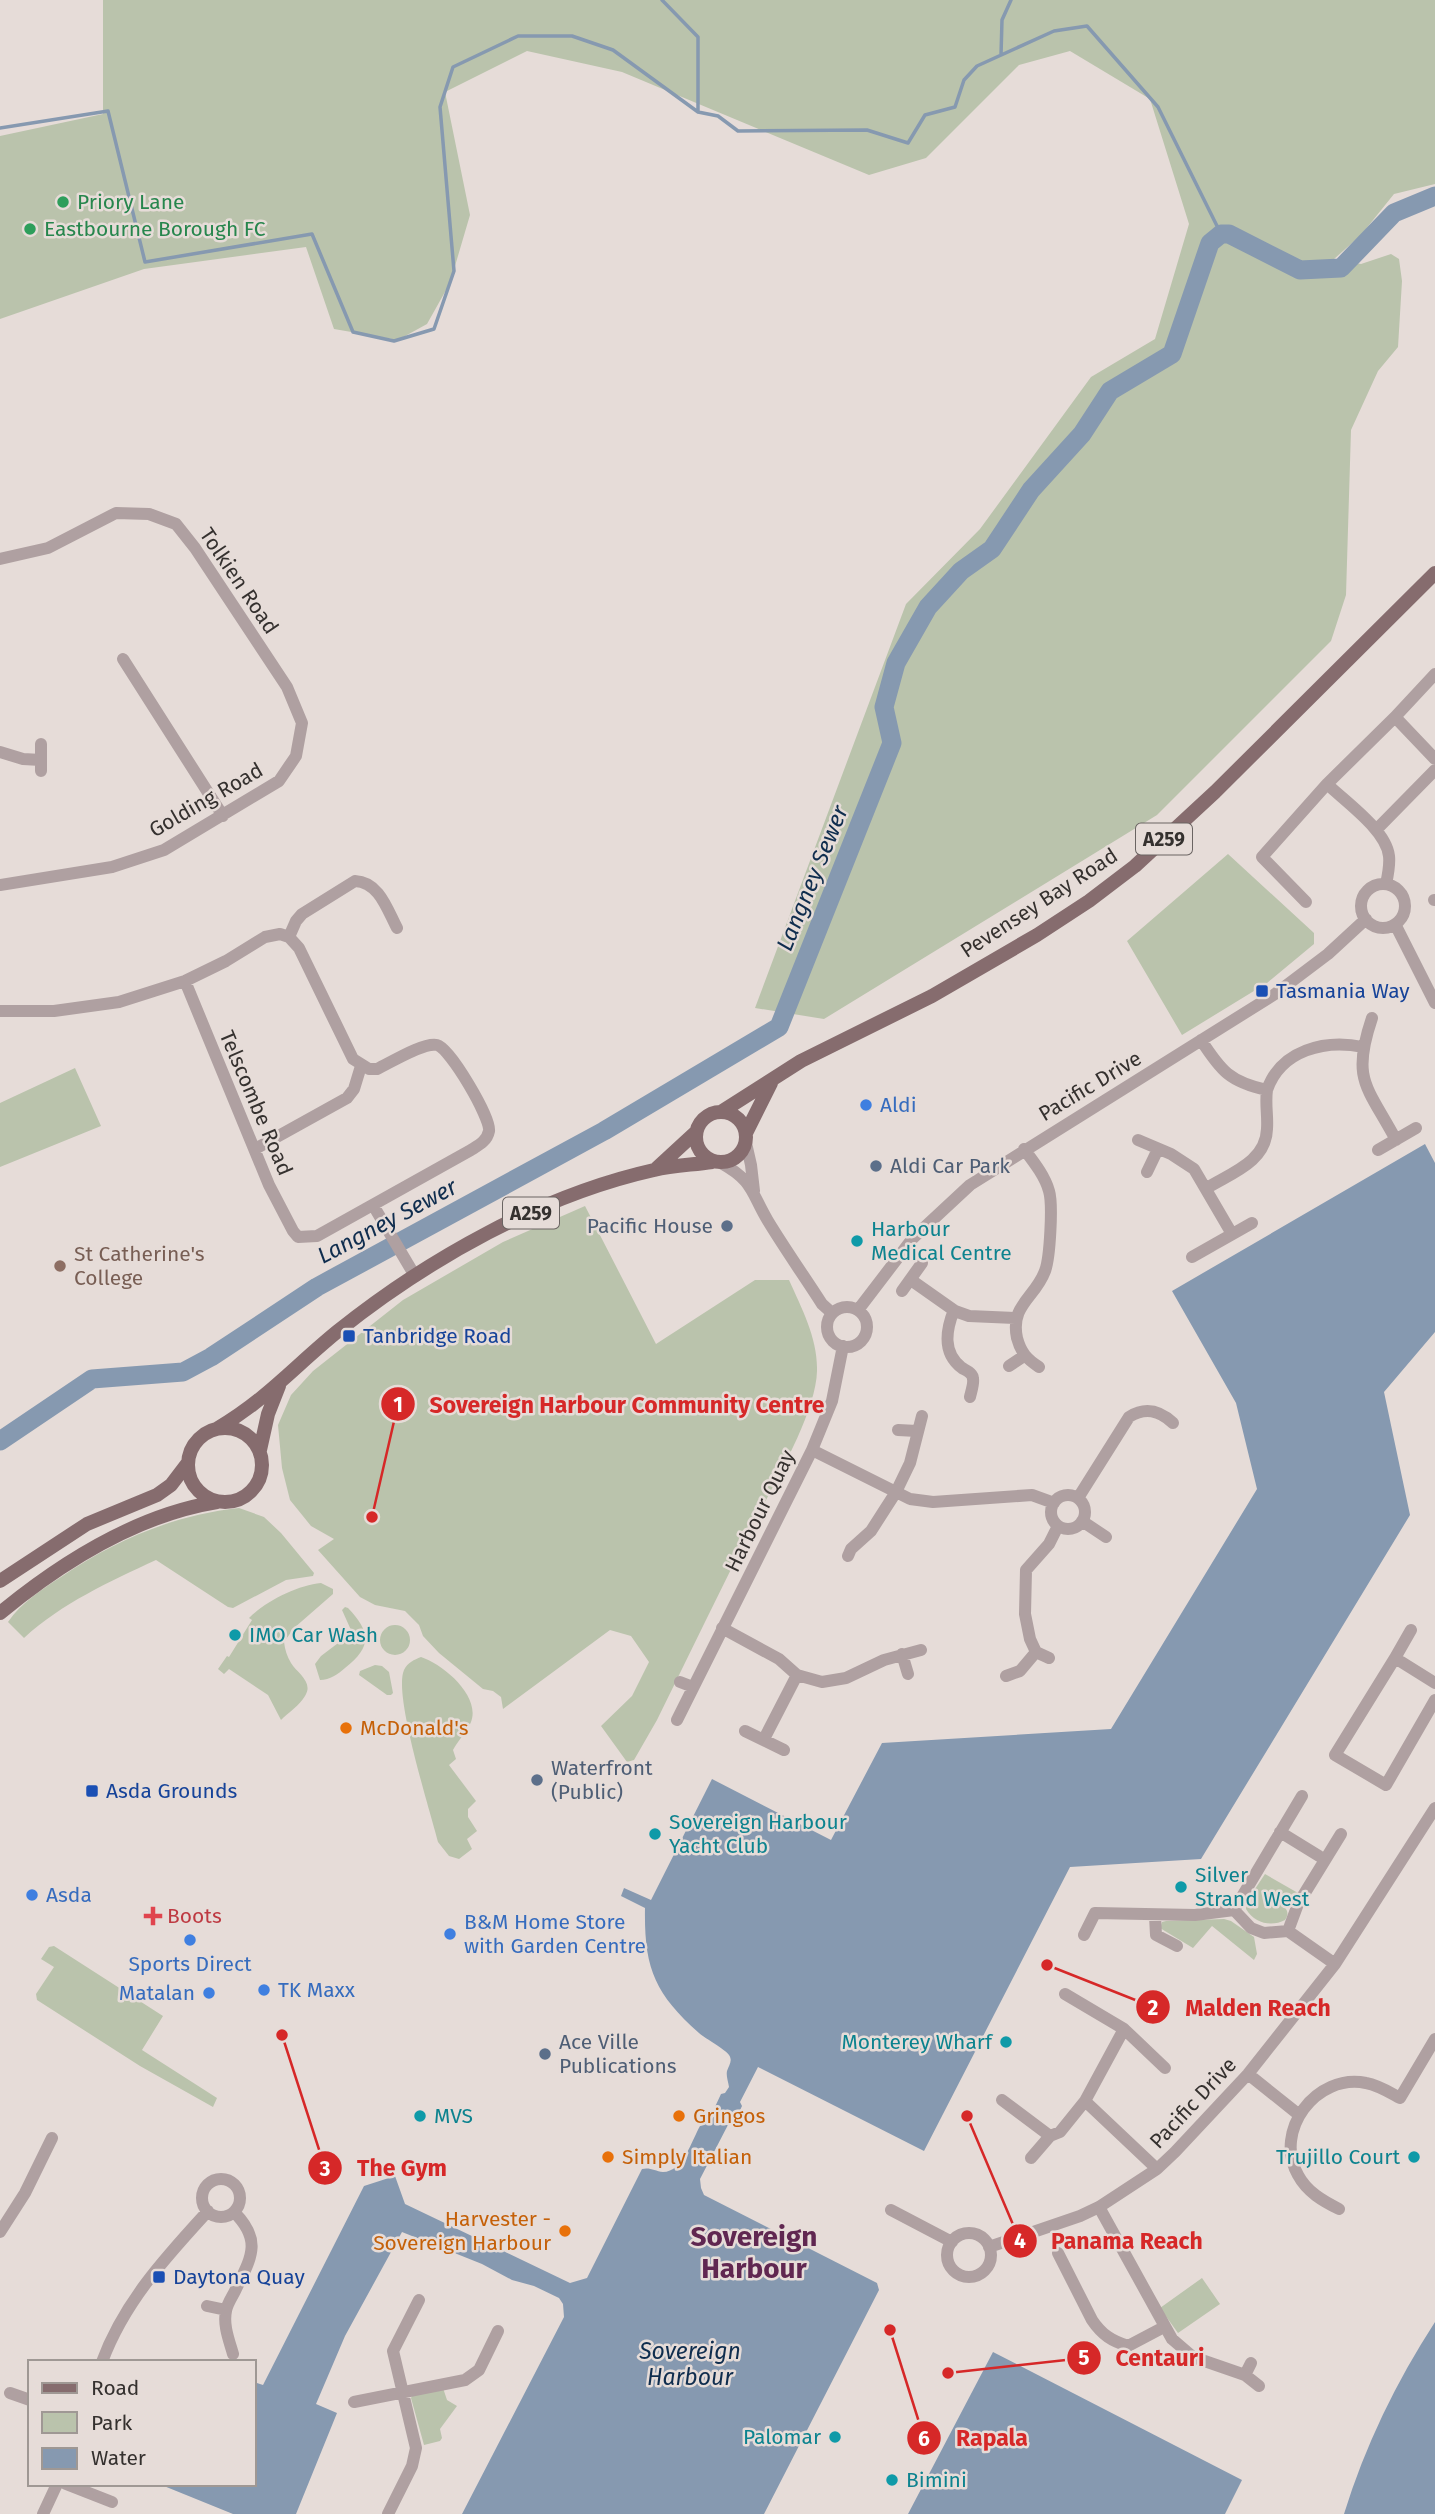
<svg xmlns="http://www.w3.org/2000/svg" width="1435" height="2514" viewBox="0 0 1435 2514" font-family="'Fira Sans',sans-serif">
<rect width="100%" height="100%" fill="#e6dcd8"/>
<path fill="#bac3ac" d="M103 0H1435V184L1394 194 1361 235 1334 259 1361 264 1391 254 1399 259 1402 281 1398 347 1378 371 1351 430 1346 595 1331 641 1157 815 824 1019 755 1008 906 604 980 529 1091 377 1155 339 1189 224 1150 99 1070 51 1019 65 926 158 869 175 622 72 527 51 445 92 470 215 450 283 427 324 398 340 334 329 306 247 144 269 0 319V136L103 114Z
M1228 854 1314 933V944L1267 983 1182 1035 1127 941Z
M75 1068 101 1126 0 1167V1103Z
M585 1206 656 1344 755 1280H789C802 1309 818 1339 817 1371 816 1413 774 1484 754 1523 721 1589 689 1655 657 1720L634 1760 627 1762 601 1726 632 1696 649 1662 631 1636 610 1630 503 1709 501 1697 493 1691 483 1689 439 1653 423 1636 419 1625 405 1611 375 1605 360 1597 318 1550 334 1539 311 1526 290 1500 282 1468 278 1425 291 1395 313 1371 403 1300 503 1242Z
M239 1508 264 1517 281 1533 314 1573 313 1576 286 1580 233 1608 228 1607 156 1560C109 1582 62 1603 24 1638L8 1622C22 1602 41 1590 61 1577 115 1540 174 1515 239 1508Z
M321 1583 333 1589V1594L294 1628 284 1642C285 1650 287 1656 291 1663 297 1673 314 1682 305 1696 300 1705 288 1713 281 1720L268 1695 229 1669 224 1674 218 1669 227 1656 229 1657 252 1620 249 1618C266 1601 298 1585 321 1583Z
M345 1607 348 1608C371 1632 372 1647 345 1668 338 1674 330 1680 320 1680L315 1664 321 1656 350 1634 351 1630 342 1610Z
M380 1640a15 15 0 1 1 30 0a15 15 0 1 1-30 0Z
M421 1657C443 1664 481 1696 471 1722 467 1731 458 1741 453 1750L456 1759 449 1765 476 1801 468 1809V1817L477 1831 467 1839 472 1849 459 1859 449 1856 438 1842C430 1810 393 1695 404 1670 408 1662 414 1660 421 1657Z
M375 1665 382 1666 389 1672 393 1693 391 1695H387L359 1675 360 1671Z
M1265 1874 1298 1893C1293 1902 1288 1898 1280 1895L1277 1901C1285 1907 1291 1911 1285 1920 1272 1927 1255 1924 1246 1909L1247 1901Z
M1224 1919 1231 1921 1254 1937 1257 1954 1254 1960 1212 1926 1193 1948 1160 1928 1162 1922 1166 1921Z
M54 1946 163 2016 142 2050 217 2098 213 2107 140 2066 37 2000 36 1994 54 1967 41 1959 49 1947Z
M1202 2278 1220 2304 1178 2333 1160 2308Z
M443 2388 447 2400 457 2406 440 2429 442 2438 440 2441 424 2445 411 2398 413 2394Z"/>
<path fill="#8699b0" d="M1425 1144 1435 1163V1332L1384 1392 1410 1515 1201 1859 1070 1867 924 2151 758 2067 740 2102 742 2106 735 2121H730L700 2179 701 2188 704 2195 877 2283 879 2290 764 2514H462L564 2317 563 2304 559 2298 534 2286 512 2280 482 2264 402 2232 345 2336 316 2404 337 2413 296 2514H233L159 2484H254V2382L263 2385 364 2186 395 2176 405 2204 570 2283 587 2278 642 2169C650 2167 655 2171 663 2172 683 2172 692 2140 700 2126L709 2123 715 2115 714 2109 721 2094 725 2093 729 2087C728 2081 726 2076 727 2071 729 2065 733 2061 729 2055 725 2049 706 2039 699 2033 654 1993 644 1967 645 1908L621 1896 624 1888 651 1900 712 1779 831 1840 882 1743 1111 1729 1257 1489 1236 1403 1172 1291Z
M1435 2322V2514H1344C1365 2446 1396 2382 1435 2322Z
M993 2352 1242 2480 1225 2514H908Z"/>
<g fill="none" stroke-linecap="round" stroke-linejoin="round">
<path stroke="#8699b0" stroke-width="3.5" d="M662 0 698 37V112
M1001 55 1002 20 1011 0
M0 128 108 111 145 262 312 234 353 332 394 341 434 329 454 271 440 107 453 67 518 36H572L613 50 698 112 718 116 738 131 867 130 908 143 925 115 955 107 964 80 977 66 1054 31 1087 26 1158 107 1221 234"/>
<path stroke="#8699b0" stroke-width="19" d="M0 1441 92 1379 183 1372 211 1357 317 1287 604 1131 779 1027 892 743 884 707 896 663 928 607 961 571 992 549 1031 490 1082 434 1110 391 1172 354 1210 243 1221 234H1229L1300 270 1341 268 1394 213 1435 196"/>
<path stroke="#afa0a1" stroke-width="12" d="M0 559 48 548 116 513 149 514 176 524 195 548 287 687 302 723 296 756 279 781 164 850 112 867 0 885
M123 659 223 816
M1435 674 1395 717 1435 759
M41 744V771
M0 752 23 759 41 760
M1327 784C1346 802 1386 830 1389 856 1390 865 1388 875 1386 884
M1376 830 1435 770
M1361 906a22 22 0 1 1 44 0a22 22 0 1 1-44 0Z
M1434 900H1435
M1306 902 1262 857 1327 784 1395 717
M1395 924 1435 1003
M289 937 296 921 302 914 355 881C379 882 387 909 397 928
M185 981 269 1185 293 1231 298 1237 317 1236 471 1150C479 1145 487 1141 489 1131 491 1118 450 1048 437 1045 423 1042 390 1063 377 1069H369L353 1059 299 948 289 937
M0 1011H54L119 1002 185 981 226 961 265 937 280 934 289 937
M1372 1018C1351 1080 1367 1086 1396 1140
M1201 1040C1221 1071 1230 1082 1267 1090 1265 1104 1268 1115 1267 1129 1266 1162 1231 1173 1207 1188
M1267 1090C1281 1050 1325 1039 1363 1047
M1138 1140 1171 1154 1194 1169 1232 1234
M746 1143 751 1165 754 1191
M255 1149 347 1098 354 1089 361 1066
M1024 1149C1033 1161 1045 1176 1049 1191 1053 1204 1050 1258 1045 1271 1035 1298 1010 1305 1017 1338 1021 1353 1027 1359 1039 1367
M1378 1150 1416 1128
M721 1163C754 1181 751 1193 768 1221 785 1249 804 1276 822 1304L832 1313
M1147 1172 1158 1149
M373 1205 415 1276
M1192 1257 1252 1223
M911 1280 955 1311 969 1316 1015 1318
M902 1291 922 1263
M827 1327a20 20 0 1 1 40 0a20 20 0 1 1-40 0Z
M858 1310 913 1238 970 1185 1275 994 1328 954 1366 919
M954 1310C946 1330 942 1353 962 1368 967 1371 973 1373 973 1379 974 1384 971 1392 970 1397
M1009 1366 1024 1356
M898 1430 917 1431
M812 1450 910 1499 933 1502 1032 1495 1054 1503
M1051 1512a17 17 0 1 1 34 0a17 17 0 1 1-34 0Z
M1078 1498 1129 1417C1145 1407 1159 1410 1173 1423
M1082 1521 1106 1537
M848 1556 851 1549 871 1531 896 1492 910 1463 922 1416
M722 1628 779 1659 797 1675 822 1682 846 1678 884 1660 921 1650
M1411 1630 1395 1658 1435 1683
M902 1654 908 1674
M1049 1658 1036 1652 1030 1639 1025 1614 1026 1570 1049 1544 1058 1526
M1395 1658 1335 1755 1386 1785 1435 1700
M1006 1676 1020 1671 1036 1652
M680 1682 693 1687
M677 1720 812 1450 832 1401 843 1346
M745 1731 784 1750
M764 1739 797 1675
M1280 1832 1319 1856
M1234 1910 1302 1796
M1234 1910 1251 1928 1264 1933 1288 1931 1335 1964
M1155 1916 1156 1935 1177 1946
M1288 1931 1298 1904 1341 1834
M1084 1935 1095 1913 1195 1915 1234 1910
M1124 2029 1165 2068
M1248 2074 1298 2114
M1002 2100 1050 2136 1060 2132 1085 2101 1124 2029 1065 1994
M1085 2101 1157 2169
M1031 2158 1050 2136
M202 2198a19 19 0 1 1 38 0a19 19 0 1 1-38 0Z
M1099 2207 1172 2339 1193 2357 1245 2375
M1339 2209C1323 2201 1307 2192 1298 2175 1273 2131 1316 2073 1366 2083 1378 2085 1389 2092 1400 2098L1435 2039
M891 2210 952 2242
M0 2232 25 2193 52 2138
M947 2255a22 22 0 1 1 44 0a22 22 0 1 1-44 0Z
M989 2247 1080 2216 1099 2207 1157 2169 1175 2152 1248 2074 1335 1964 1435 1808
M1058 2253 1092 2320C1102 2335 1112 2341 1128 2346L1164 2327
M207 2306 226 2310
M233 2354C229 2340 223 2325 226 2311 227 2304 232 2297 235 2291 251 2258 263 2241 234 2212
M102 2362C124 2302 166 2257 208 2211
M1251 2363 1245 2375 1259 2386
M10 2393 30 2400
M354 2402 465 2380 479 2370 498 2331
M66 2484 112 2502
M43 2514 57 2484
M388 2514 412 2466 416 2448 393 2351 419 2300"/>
<path stroke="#866c6e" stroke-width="14" d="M696 1137a25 25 0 1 1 50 0a25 25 0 1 1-50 0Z
M721 1112 801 1061 932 996 1037 935 1089 901 1135 866 1215 792 1435 573
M746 1133 771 1083
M657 1168 695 1133
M188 1465a37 37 0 1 1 74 0a37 37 0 1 1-74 0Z
M218 1428C266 1400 296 1365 338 1331 428 1259 542 1195 654 1170 673 1165 693 1165 712 1162
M260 1450 268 1414 279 1386
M0 1581 87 1524 157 1495 171 1485 187 1464
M0 1613C62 1562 137 1515 217 1502"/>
</g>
<g fill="#2e9e5b" stroke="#e6dcd8" stroke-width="2.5">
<circle cx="63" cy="202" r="7"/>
<circle cx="30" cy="229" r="7"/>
</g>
<g fill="#1a4fb4" stroke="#e6dcd8" stroke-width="2.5">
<rect x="1255" y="984" width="14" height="14" rx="3.5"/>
<rect x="342" y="1329" width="14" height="14" rx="3.5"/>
<rect x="85" y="1784" width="14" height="14" rx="3.5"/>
<rect x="152" y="2270" width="14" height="14" rx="3.5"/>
</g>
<g fill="#3f7fe0" stroke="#e6dcd8" stroke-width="2.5">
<circle cx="866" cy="1105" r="7"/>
<circle cx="32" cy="1895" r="7"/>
<circle cx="450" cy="1934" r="7"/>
<circle cx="190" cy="1940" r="7"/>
<circle cx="264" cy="1990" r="7"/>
<circle cx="209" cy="1993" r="7"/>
</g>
<g fill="#5c6f8a" stroke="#e6dcd8" stroke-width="2.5">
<circle cx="876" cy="1166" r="7"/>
<circle cx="727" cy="1226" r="7"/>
<circle cx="537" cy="1780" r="7"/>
<circle cx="545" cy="2054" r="7"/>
</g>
<g fill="#0f9aa8" stroke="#e6dcd8" stroke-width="2.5">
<circle cx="857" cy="1241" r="7"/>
<circle cx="235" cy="1635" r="7"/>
<circle cx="655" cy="1834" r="7"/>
<circle cx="1181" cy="1887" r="7"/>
<circle cx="1006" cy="2042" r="7"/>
<circle cx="420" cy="2116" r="7"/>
<circle cx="1414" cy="2157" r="7"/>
<circle cx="835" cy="2437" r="7"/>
<circle cx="892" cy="2480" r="7"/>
</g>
<circle fill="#8d6e63" stroke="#e6dcd8" stroke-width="2.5" cx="60" cy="1266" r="7"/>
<g fill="#e8710a" stroke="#e6dcd8" stroke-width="2.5">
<circle cx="346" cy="1728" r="7"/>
<circle cx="679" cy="2116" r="7"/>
<circle cx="608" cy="2157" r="7"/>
<circle cx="565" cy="2231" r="7"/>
</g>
<path fill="#e0444e" stroke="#e6dcd8" stroke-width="2.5" d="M149.5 1905.5h7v7h7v7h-7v7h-7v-7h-7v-7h7z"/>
<g text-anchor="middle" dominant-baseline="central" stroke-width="5" stroke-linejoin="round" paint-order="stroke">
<g fill="#e6dcd8" stroke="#6a6462" stroke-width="2">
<rect x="1136" y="823.5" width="56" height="31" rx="5"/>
<rect x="503" y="1197.5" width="56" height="31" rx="5"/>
</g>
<g font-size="19" font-weight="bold" fill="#35312f">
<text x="1164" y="839">A259</text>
<text x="531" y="1213">A259</text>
</g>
<g font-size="21" fill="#27864d" stroke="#e6dcd8" text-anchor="start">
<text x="77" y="202">Priory Lane</text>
<text x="44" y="229">Eastbourne Borough FC</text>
</g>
<g font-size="21" fill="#35312f" stroke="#e6dcd8">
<text transform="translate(239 581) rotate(56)">Tolkien Road</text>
<text transform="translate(206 800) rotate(-30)">Golding Road</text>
<text transform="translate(1039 903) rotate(-33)">Pevensey Bay Road</text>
<text transform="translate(1090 1086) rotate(-31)">Pacific Drive</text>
<text transform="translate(256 1103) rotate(67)">Telscombe Road</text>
<text transform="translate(760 1511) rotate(-64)">Harbour Quay</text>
<text transform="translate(1193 2103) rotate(-47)">Pacific Drive</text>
</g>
<g font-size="21" fill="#164399" stroke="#e6dcd8" text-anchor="start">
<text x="1276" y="991">Tasmania Way</text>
<text x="363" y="1336">Tanbridge Road</text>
<text x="106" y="1791">Asda Grounds</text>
<text x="173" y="2277">Daytona Quay</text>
</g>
<g font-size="21" fill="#366cbe" stroke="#e6dcd8" text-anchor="start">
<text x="880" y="1105">Aldi</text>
<text x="46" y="1895">Asda</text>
<text x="464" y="1922">B&amp;M Home Store<tspan x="464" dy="24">with Garden Centre</tspan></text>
<text x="190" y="1964" text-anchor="middle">Sports Direct</text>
<text x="278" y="1990">TK Maxx</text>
<text x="195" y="1993" text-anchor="end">Matalan</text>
</g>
<g font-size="21" fill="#4e5e75" stroke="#e6dcd8" text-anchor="start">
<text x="890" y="1166">Aldi Car Park</text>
<text x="713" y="1226" text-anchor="end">Pacific House</text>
<text x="551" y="1768">Waterfront<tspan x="551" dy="24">(Public)</tspan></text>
<text x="559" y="2042">Ace Ville<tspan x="559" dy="24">Publications</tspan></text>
</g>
<g font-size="21" fill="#0d838f" stroke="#e6dcd8" text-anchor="start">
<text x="871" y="1229">Harbour<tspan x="871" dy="24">Medical Centre</tspan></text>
<text x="249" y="1635">IMO Car Wash</text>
<text x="669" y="1822">Sovereign Harbour<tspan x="669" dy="24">Yacht Club</tspan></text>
<text x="1195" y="1875">Silver<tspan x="1195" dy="24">Strand West</tspan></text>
<text x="992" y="2042" text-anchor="end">Monterey Wharf</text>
<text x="434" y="2116">MVS</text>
<text x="1400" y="2157" text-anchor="end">Trujillo Court</text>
<text x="821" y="2437" text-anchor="end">Palomar</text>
<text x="906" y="2480">Bimini</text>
</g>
<g font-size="21" fill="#785e54" stroke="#e6dcd8" text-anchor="start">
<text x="74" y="1254">St Catherine's<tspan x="74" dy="24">College</tspan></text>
</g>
<g font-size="21" fill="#c56008" stroke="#e6dcd8" text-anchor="start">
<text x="360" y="1728">McDonald's</text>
<text x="693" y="2116">Gringos</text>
<text x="622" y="2157">Simply Italian</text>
<text x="551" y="2219" text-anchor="end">Harvester -<tspan x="551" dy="24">Sovereign Harbour</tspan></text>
</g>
<g font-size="21" fill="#be3a42" stroke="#e6dcd8" text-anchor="start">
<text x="167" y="1916">Boots</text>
</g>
<g font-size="23" font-style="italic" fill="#0f2d4e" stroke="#e6dcd8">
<text transform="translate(812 878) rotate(-68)">Langney Sewer</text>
<text transform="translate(387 1221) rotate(-28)">Langney Sewer</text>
<text x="690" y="2351">Sovereign<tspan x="690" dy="26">Harbour</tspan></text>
</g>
<g font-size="28" font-weight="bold" fill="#602751" stroke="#e6dcd8">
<text x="754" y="2236">Sovereign<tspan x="754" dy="32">Harbour</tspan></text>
</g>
</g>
<path fill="none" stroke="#d62828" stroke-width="2.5" d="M372 1517L398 1404M1047 1965L1153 2007M282 2035L325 2168M967 2116L1020 2241M948 2373L1084 2358M890 2330L924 2438"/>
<g fill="#d62828" stroke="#e6dcd8" stroke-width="2.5">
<circle cx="372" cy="1517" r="7"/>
<circle cx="1047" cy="1965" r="7"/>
<circle cx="282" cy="2035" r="7"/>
<circle cx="967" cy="2116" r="7"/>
<circle cx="948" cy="2373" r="7"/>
<circle cx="890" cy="2330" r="7"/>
<circle cx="398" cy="1404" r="18"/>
<circle cx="1153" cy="2007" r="18"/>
<circle cx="325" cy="2168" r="18"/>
<circle cx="1020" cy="2241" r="18"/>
<circle cx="1084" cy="2358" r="18"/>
<circle cx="924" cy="2438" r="18"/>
</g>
<g font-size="21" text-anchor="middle" font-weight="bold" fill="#fff">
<text x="398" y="1412">1</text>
<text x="1153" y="2015">2</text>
<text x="325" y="2176">3</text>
<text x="1020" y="2248">4</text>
<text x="1084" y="2365">5</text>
<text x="924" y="2446">6</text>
</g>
<g font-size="23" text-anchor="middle" font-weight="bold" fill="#d62828" stroke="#e6dcd8" stroke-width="5" stroke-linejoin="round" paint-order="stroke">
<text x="627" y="1413">Sovereign Harbour Community Centre</text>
<text x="1258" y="2016">Malden Reach</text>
<text x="402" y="2176">The Gym</text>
<text x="1127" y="2249">Panama Reach</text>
<text x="1160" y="2366">Centauri</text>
<text x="992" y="2446">Rapala</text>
</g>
<rect x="28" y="2360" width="228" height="126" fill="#e6dcd8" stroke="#9f9894" stroke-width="2"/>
<rect x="42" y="2383" width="35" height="10" fill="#866c6e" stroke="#9f9894" stroke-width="2"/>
<text x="91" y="2395" font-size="21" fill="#35312f">Road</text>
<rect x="42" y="2412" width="35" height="21" fill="#bac3ac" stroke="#9f9894" stroke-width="2"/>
<text x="91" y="2430" font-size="21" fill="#35312f">Park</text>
<rect x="42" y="2448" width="35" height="21" fill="#8699b0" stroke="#9f9894" stroke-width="2"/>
<text x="91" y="2465" font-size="21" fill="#35312f">Water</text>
</svg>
